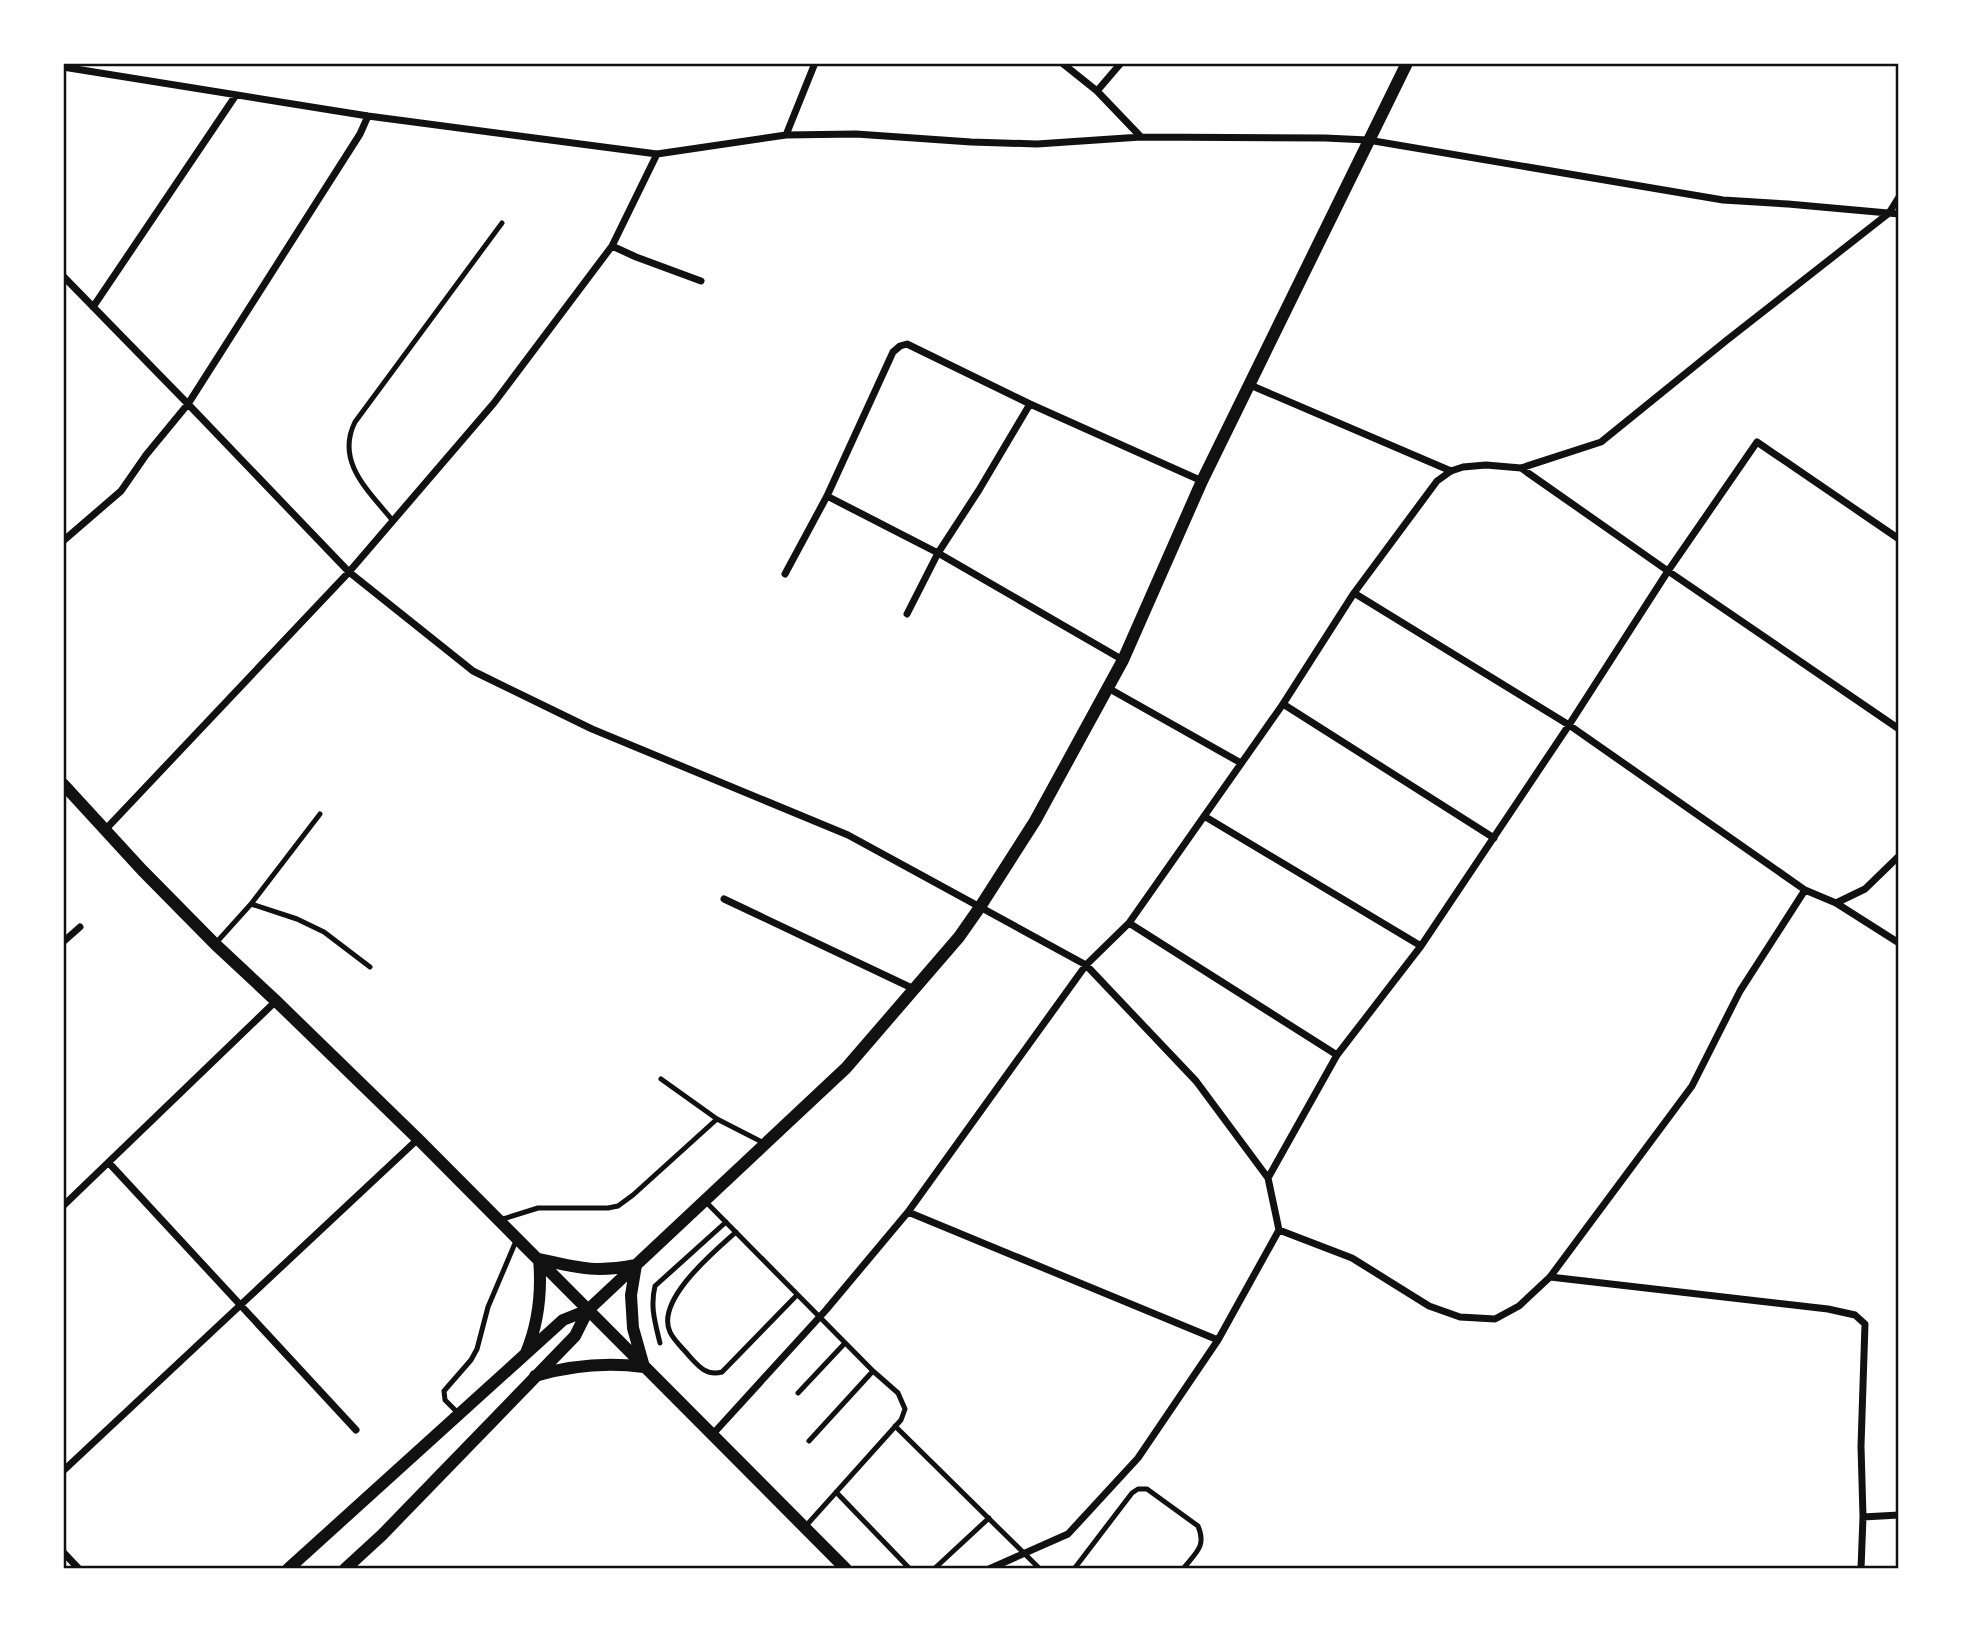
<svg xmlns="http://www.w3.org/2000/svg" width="1962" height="1632" viewBox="0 0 1962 1632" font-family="Quicksand,sans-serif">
<rect width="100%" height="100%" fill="#fff"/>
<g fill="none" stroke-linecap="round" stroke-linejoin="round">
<path stroke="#111" stroke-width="5" d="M393 521C369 491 335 462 355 422L502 223
M251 904 320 814
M215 944 251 904 297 919 324 932 370 967
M717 1119 764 1143
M706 1202 873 1371
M500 1220 538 1208H608L618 1206 633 1195 717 1119 661 1079
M736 1232C715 1251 655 1300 670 1332 674 1341 684 1349 690 1357 699 1367 707 1376 722 1372L797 1295
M660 1343C655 1322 650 1307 655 1286L726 1222
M798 1393 845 1343
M458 1413 445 1400 444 1391 471 1360 477 1349 488 1307 516 1241
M895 1426 1040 1569
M836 1492 910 1569
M804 1528 901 1420 905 1409 898 1393 873 1371 809 1441
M934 1569 989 1518
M1074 1569 1132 1493 1138 1489H1147L1198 1526C1207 1547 1195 1553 1183 1569"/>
<path stroke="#111" stroke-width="7" d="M1062 63 1097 91 1141 137
M63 67 368 116 657 154 786 135 856 134 971 142 1037 144 1141 137 1325 138 1368 140 1723 200 1788 204 1899 214
M1097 91 1121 63
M786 135 815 63
M612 246 636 257 701 281
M63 276 188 404 349 572 473 671 592 729 848 835 1086 965 1196 1081 1268 1178
M93 307 236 95
M1250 385 1451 471
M1521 468 1668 571 1899 729
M827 496 938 553 1123 660
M63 541 121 491 146 455 188 404 360 134 368 116
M785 574 827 496 893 352 900 346 907 344 1030 404 1202 481
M1354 593 1569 725 1805 890
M907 614 938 553 979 490 1030 404
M1108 688 1241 763
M1283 704 1494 838
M1204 816 1421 946
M105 830 349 572 494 403 612 246 657 154
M724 899 914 989
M1836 903 1899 943
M1129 923 1337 1055
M63 942 80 927
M109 1163 356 1430
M63 1206 276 1001
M908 1212 1218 1340
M1279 1230 1352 1258 1429 1306 1460 1317 1495 1319 1519 1306 1550 1277 1692 1086 1740 991 1805 890 1836 903 1865 889 1899 856
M1550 1277 1828 1309 1855 1315 1865 1324 1861 1446 1863 1517 1861 1569
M712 1435 826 1310 908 1212 1086 965 1129 923 1283 704 1354 593 1437 481 1451 471 1463 467 1486 465 1521 468 1601 442 1727 340 1889 213 1899 197
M63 1471 418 1139
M1863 1517 1899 1515
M63 1552 79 1569
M989 1569 1068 1534 1138 1458 1218 1340 1279 1230 1268 1178 1337 1055 1421 946 1569 725 1668 571 1757 442 1899 539"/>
<path stroke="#111" stroke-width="12" d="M63 784 142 870 215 944 276 1001 418 1139 846 1569
M526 1353C539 1322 542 1292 539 1259 579 1268 595 1273 636 1265L631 1295 633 1328 644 1367C606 1362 572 1365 535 1376
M288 1569 563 1320 588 1310 846 1068 959 937 980 907 1035 821 1123 660 1202 481 1407 63
M345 1569 382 1535 575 1336 588 1310"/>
</g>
<rect width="1962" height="1632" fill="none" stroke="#ffffff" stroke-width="130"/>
<rect x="65" y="65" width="1832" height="1502" fill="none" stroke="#111" stroke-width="2.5"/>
</svg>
